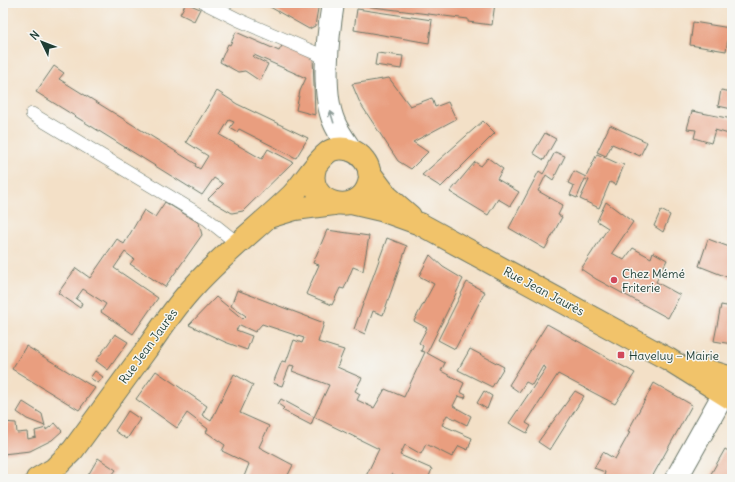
<svg xmlns="http://www.w3.org/2000/svg" width="735" height="482" viewBox="0 0 735 482" font-family="Delius,sans-serif">
<rect width="100%" height="100%" fill="#f6f6f2"/>
<filter id="ink" filterUnits="userSpaceOnUse"><feTurbulence type="fractalNoise" baseFrequency=".025" numOctaves="2"/><feDisplacementMap in="SourceGraphic" scale="8" xChannelSelector="R" yChannelSelector="G"/><feConvolveMatrix kernelMatrix="1 2 1 2 8 2 1 2 1" color-interpolation-filters="sRGB"/></filter>
<filter id="wash" filterUnits="userSpaceOnUse"><feTurbulence type="fractalNoise" baseFrequency=".012" numOctaves="4" result="noise"/><feDisplacementMap in="SourceGraphic" scale="16" xChannelSelector="R" yChannelSelector="G"/><feGaussianBlur stdDeviation="0.9" result="paint"/><feColorMatrix in="noise" values="0 0 0 0 0 0 0 0 0 0 0 0 0 0 0 0 0 1.4 0 .05"/><feComposite in="paint" operator="in"/></filter>
<g filter="url(#wash)">
<rect width="100%" height="100%" fill="#f3e0c7"/>
<g id="blocks">
<path fill="#e99e7f" d="M186 3 200 9 194 21 180 14Z
M263 3H319L315 26 309 29Z
M358 3H495L492 25 468 22V19L357 5Z
M357 9 432 20 429 43 354 30Z
M693 22 730 28 726 51 690 45Z
M236 32 279 51 284 42 313 56 315 115 296 110 300 91 306 78 254 55 253 57 268 64 260 81 245 71 238 72 220 62 228 44 230 45Z
M377 53 403 56 401 69 375 65Z
M54 66 64 73 59 79 196 164 195 166 200 169 208 156 186 142 217 91 237 104 308 138 296 158 239 129 237 132 230 128 234 122 229 120 220 135 262 159 268 149 293 162 243 211 232 213 208 199 223 184 214 178 202 195 36 92Z
M389 78 410 106 432 98 435 107 448 102 456 119 413 142 428 152 411 169 398 161 360 103 352 84Z
M721 90 732 92V109L718 106Z
M692 111 732 119V135L715 130 711 143 694 138 696 130 687 129Z
M483 121 495 133 441 187 422 175Z
M610 125 647 142 640 156 612 144 606 156 597 152Z
M545 133 556 139 544 160 533 153Z
M555 152 565 156 553 180 546 175 538 191 563 205 558 215 562 217 545 249 509 228 539 171 543 174Z
M597 154 619 164 620 163 624 165 616 185 610 182 599 208 580 199 589 180 585 179 577 198 570 195 574 186 568 183 574 171 586 177Z
M488 158 503 169 497 179 519 192 510 206 498 199 488 215 450 192 475 162 481 166Z
M165 202 199 223 202 235 165 287 130 264 134 259 125 252 114 268 158 298 133 334 101 312 106 304 83 289 76 299 82 303 80 308 58 293 76 268 90 278 117 239 124 244 144 210 155 217Z
M606 202 633 222 612 253 624 260 633 248 651 258 653 252 667 260 656 282 680 295 668 318 596 279 581 269 608 228 597 221Z
M661 210 670 215 663 232 654 226Z
M327 230 369 236 363 271 353 267 344 289 340 288 332 305 306 294 319 265 313 263Z
M387 238 407 246 383 315 373 311 365 334 354 329Z
M708 239 732 248V279L699 266Z
M430 255 443 267 463 279 427 353 445 363 441 371 464 383 460 392 466 395 465 398 458 396 453 406 471 416 467 425 447 415 442 425 472 438 468 450 459 446 452 457 426 444 421 454 405 445 400 455 432 469 428 479H400L391 474 388 479H368L365 478 379 449 314 417 311 425 282 410 284 408 278 404 281 399 314 417 329 385 292 371 294 366 290 365 282 386 273 383 282 361 286 362 294 340 302 343 304 338 262 324 255 332 240 325 236 330 252 336 247 350 225 342 189 325 216 297 243 319 246 316 231 306 237 290 324 323 318 342 344 350 337 367 362 378 355 391 360 394 357 400 374 408 385 389 404 397 425 352 421 351 423 346 419 343 427 328 414 321 434 284 419 276Z
M467 282 485 292 455 349 438 340Z
M721 305 732 307V344L714 341Z
M547 324 635 373 615 404 558 374 526 423 531 426 527 433 509 423 546 368 543 366 532 385 526 382 519 392 509 385Z
M115 334 128 342 108 370 96 361Z
M26 346 95 388 79 410 12 369Z
M470 349 504 367 492 387 458 370Z
M95 371 103 377 98 383 90 378Z
M156 371 207 406 202 415 211 421 234 374 253 385 240 413 269 426 259 447 293 465 286 479H243L249 464 222 451 225 445 206 432 208 429 187 413 177 428 136 399Z
M654 383 692 405 651 479H603L605 472 594 468 603 452 615 459 630 432 628 431Z
M484 391 492 396 487 409 477 403Z
M575 391 584 396 550 450 538 442Z
M23 402 42 414 45 426 27 419 17 412Z
M128 411 140 419 127 439 115 431Z
M3 422 16 423 17 433 27 432 28 439 36 437 35 431 46 428V430L55 423 62 431 52 440 30 451 3 454Z
M725 449 732 453V479H708Z
M98 458 116 470 109 479H86Z"/>
</g>
</g>
<g filter="url(#ink)">
<use href="#blocks" fill-opacity="0" stroke="#697667" stroke-width="1"/>
<g fill="none" stroke-linecap="round" stroke-linejoin="round">
<defs>
<path id="lane" d="M205 3 239 20 327 58
M32 114 207 219 237 243"/>
<path id="street" d="M333 3C328 34 321 92 334 122 338 132 345 141 351 150
M676 479 732 379"/>
<path id="primary" d="M369 172 387 196 410 216
M351 203 381 210 420 224 668 359 732 399
M272 216 295 209 334 204
M692 366 732 378
M37 479 54 469 73 450C97 417 122 383 146 350 160 330 173 310 189 292 220 256 258 228 292 195 303 184 321 154 332 150 343 146 357 150 364 160 369 166 371 175 369 183 359 219 304 204 315 168"/>
</defs>
<use href="#lane" stroke="#697667" stroke-width="14"/>
<use href="#street" stroke="#697667" stroke-width="24"/>
<use href="#primary" stroke="#697667" stroke-width="24"/>
<use href="#lane" stroke="#fff" stroke-width="13"/>
<use href="#street" stroke="#fff" stroke-width="22"/>
<use href="#primary" stroke="#f1c36a" stroke-width="22"/>
</g>
<defs><path id="oneway-shaft" d="M-6 0H5M1.5-3L5.5 0L1.5 3" fill="none" stroke-width="1.6" stroke-linecap="round" stroke-linejoin="round"/></defs>
<use stroke="#8f9e9a" href="#oneway-shaft" transform="translate(332 117) rotate(-107)"/>
</g>
<g fill="#d1495b" stroke="#f6f6f2" stroke-width="1.5">
<circle cx="614" cy="280" r="4"/>
<rect x="617" y="351" width="8" height="8" rx="2"/>
</g>
<g text-anchor="middle" dominant-baseline="central" stroke-width="3" stroke-linejoin="round" paint-order="stroke">
<g font-size="12" fill="#1f3d34" stroke="#f6f6f2" text-anchor="start">
<text x="622" y="273">Chez Mémé<tspan x="622" dy="14">Friterie</tspan></text>
<text x="629" y="355">Haveluy – Mairie</text>
</g>
<g font-size="12" fill="#1f3d34" stroke="#f6f6f2">
<text transform="translate(544 291) rotate(28)">Rue Jean Jaurès</text>
<text transform="translate(148 346) rotate(-54)">Rue Jean Jaurès</text>
</g>
</g>
<rect width="735" height="482" fill="none" stroke="#f6f6f2" stroke-width="16"/>
<g transform="translate(42 42) rotate(313)" stroke="#f6f6f2" stroke-width="3" paint-order="stroke">
<path d="M0-3L7 15L0 10L-7 15Z" fill="#1f3d34"/>
<text y="-6" font-size="11" font-weight="bold" text-anchor="middle" fill="#1f3d34">N</text>
</g>
</svg>
